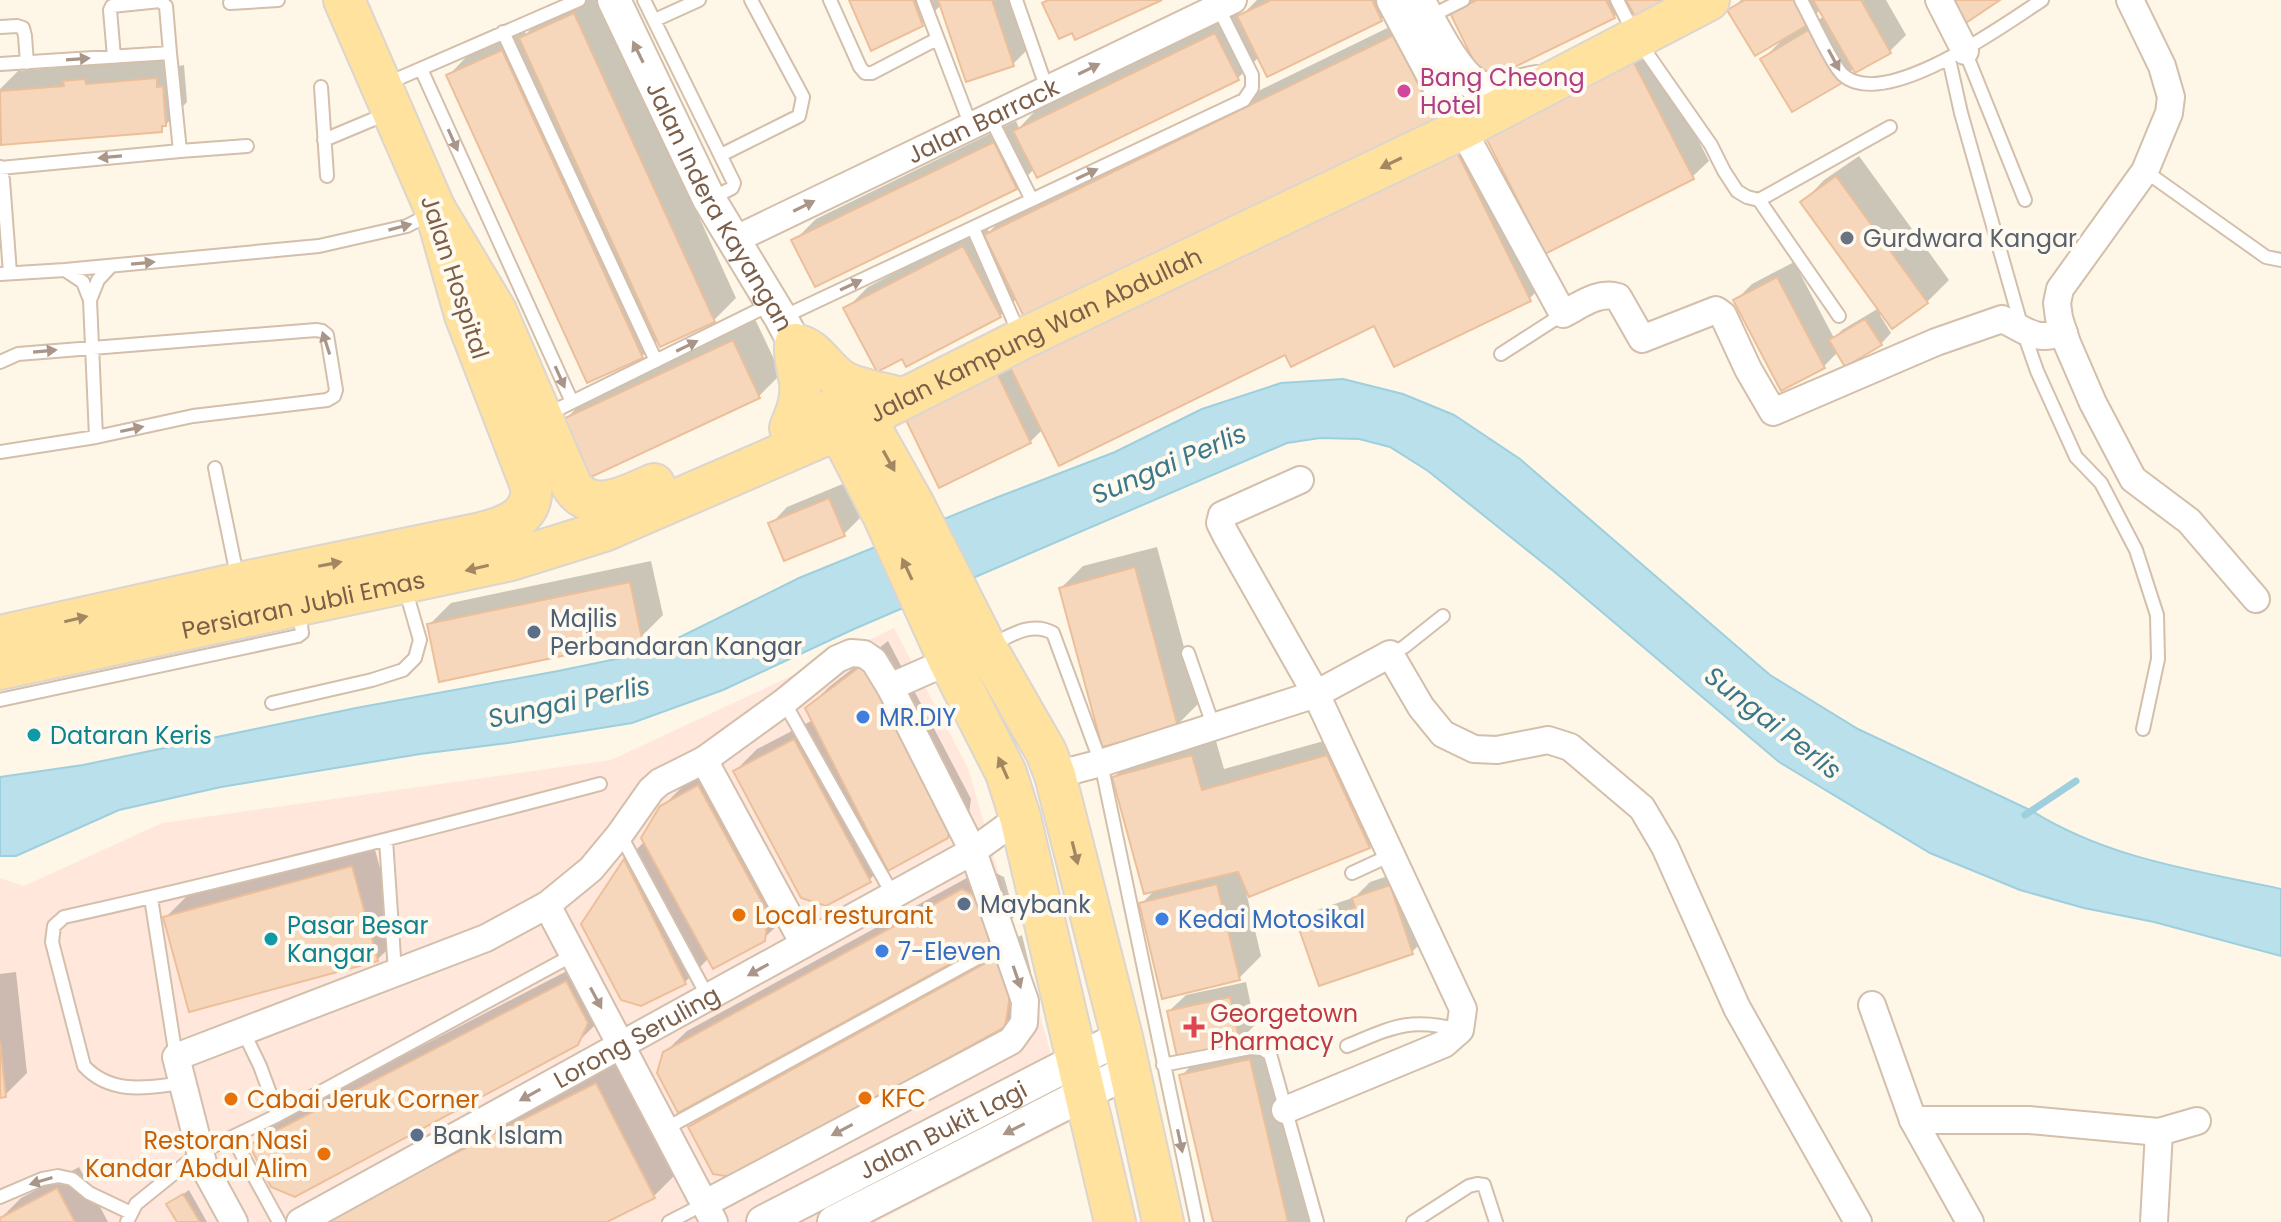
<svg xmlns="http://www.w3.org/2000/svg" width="2281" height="1222" viewBox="0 0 2281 1222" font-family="Poppins,sans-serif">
<rect width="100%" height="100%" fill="#fef7e7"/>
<path fill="#ffe8db" d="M894 628 968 768 1071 1122 876 1222H0V878L24 886 162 823 611 760Z"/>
<path fill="#b9e0eb" stroke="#9ecfde" stroke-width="2" d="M1343 379 1403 394 1454 415 1520 459 1770 675 1858 729 2032 811C2110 859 2193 870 2281 889V956L2154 922 2084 908 2020 890 1930 853 1779 762 1557 574 1428 471 1390 447 1359 439 1320 438 1287 443 854 629 723 690 632 723 508 743 420 754 221 787 119 810 16 856H0V777L83 765 356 708 558 671 650 652 799 578 998 497 1115 452 1202 409 1281 383Z"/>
<path fill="#0003" fill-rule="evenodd" d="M580 0H600L736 298 714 320 661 344 659 340 641 357 449 75 470 53 524 29 526 34 543 16Z
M851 0H1021L1035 42 1013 64 942 4 922 24Z
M1257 0H1400L1381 19 1260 56 1238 78 1034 169 1016 188 794 241 816 219 1016 121 1019 128 1037 109 1238 12 1240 17Z
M1466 0H1670L1629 2 1614 17 1452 14Z
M1741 0H1886L1906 35 1889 52 1854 68 1841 81 1793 110 1763 59 1783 39 1730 11ZM1821 9 1825 16 1805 27 1804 26Z
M1416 14 1457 97 1435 119 1017 298 1000 316 903 356 846 309 868 287 986 225 989 232 1008 213Z
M1649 44 1709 161 1692 177 1487 135Z
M178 57 179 66 184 65 187 102 161 130 0 138V89L18 71 81 66 87 59 107 58V63Z
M1474 121 1551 277 1529 299 1374 324 1043 429 1030 442 907 417Z
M1859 156 1949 280 1927 302 1892 326 1883 313 1880 315 1891 333 1881 344 1838 352 1824 366 1736 300 1752 284 1794 262 1834 338 1842 330 1879 308 1803 202 1824 180Z
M755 319 781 374 759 396 564 421 585 399Z
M845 483 860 518 843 535 771 524 787 507Z
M1157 547 1199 703 1177 725 1061 588 1083 566Z
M651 561 663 615 641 637 429 625 451 603Z
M888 641 971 799 969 814 946 836 886 863 869 880 735 771 757 749 813 720 807 709 829 687Z
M1214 734 1224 769 1349 734 1391 825 1369 847 1245 887 1261 956 1239 978 1141 904 1156 889 1114 777 1136 755Z
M720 765 786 917 763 939 709 958 685 982 583 924 626 860 645 841 662 807 684 785Z
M374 846 399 938 377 960 165 918 187 896Z
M985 868 1004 877 1015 916 993 938 664 1053 687 1031Z
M1406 870 1428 936 1412 952 1300 927 1317 910 1355 897 1370 882Z
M1022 935 1031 972 1026 1003 1003 1025 690 1127 712 1105Z
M588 960 599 1021 577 1043 251 1145 273 1123Z
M16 972 27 1073 5 1095 0 1096V974Z
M1246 982 1255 1025 1239 1041 1169 1011 1186 995Z
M1272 1038 1314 1222H1215L1181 1076 1203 1054Z
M618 1062 676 1174 654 1196 602 1222H329L350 1197Z
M79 1167 108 1222H0V1219L21 1198Z
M189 1190 207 1222H179L169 1204Z"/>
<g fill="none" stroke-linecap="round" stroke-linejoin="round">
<path stroke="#9ecfde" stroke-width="7" d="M2025 815 2076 781"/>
</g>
<path fill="#f7d7bc" stroke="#ecbf9a" stroke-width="2" d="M849 0H913L923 26 871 51Z
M938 0H992L1014 66 966 82Z
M1048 0H1162L1075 40 1072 33 1059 39 1042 3Z
M1271 0H1372L1382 21 1267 77 1237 16Z
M1477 0H1606L1615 18 1484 82 1450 13Z
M1626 0H1674L1637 20Z
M1745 0H1794L1809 24 1755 56 1727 10Z
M1813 0H1861L1891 53 1855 73Z
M1946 0H2000L1957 29Z
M574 13 715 322 660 347 519 38Z
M1810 29 1842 83 1792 112 1760 59Z
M1215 33 1239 80 1037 178 1013 131Z
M1394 35 1436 120 1026 321 984 235Z
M502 50 643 358 587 383 446 75Z
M1632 59 1694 179 1545 254 1484 134Z
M157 78V87L163 86 166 126H162V132L1 145 0 91 64 86 63 81 85 79 86 84Z
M994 142 1017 189 815 287 791 240Z
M1452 142 1531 301 1394 367 1374 326 1291 367 1285 355 1059 466 1006 359Z
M1836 176 1928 303 1892 329 1800 202Z
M963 246 1001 317 906 367 902 359 877 372 843 308Z
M1777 277 1825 368 1781 391 1733 300Z
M1865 319 1882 345 1845 367 1829 340Z
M733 340 760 398 589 478 561 420Z
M996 371 1031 443 939 488 904 416Z
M829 498 845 536 784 561 768 523Z
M1135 567 1178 727 1102 747 1059 588Z
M630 582 642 639 439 682 427 624Z
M866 662 950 821 948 838 888 871 805 708Z
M794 739 871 882 826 906 801 898 733 771Z
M1192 755 1202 790 1327 755 1370 848 1249 897 1238 872 1144 894 1112 777Z
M698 785 768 913 765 941 713 969 641 838 660 806Z
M624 859 686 984 641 1006 621 1000 581 924Z
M352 866 378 961 189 1012 163 917Z
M1217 884 1240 980 1162 999 1139 903Z
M1390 885 1413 954 1319 986 1298 926 1355 907 1352 898Z
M962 889 982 899 994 940 678 1113 657 1073 663 1052Z
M1000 955 1010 995 1005 1027 732 1177 713 1174 688 1127Z
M566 981 588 1023 578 1045 295 1197 271 1187 249 1145Z
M1230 997 1240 1043 1177 1057 1167 1011Z
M0 1041 6 1097 0 1098Z
M1250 1059 1288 1222H1213L1179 1075Z
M596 1083 655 1198 607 1222H327L325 1218Z
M57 1188 75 1222H0V1218Z
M183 1194 200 1222H177L166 1204Z"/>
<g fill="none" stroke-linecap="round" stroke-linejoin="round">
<defs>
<path id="service" d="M644 0 734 183 732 188 712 198
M830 0 860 67 865 73H872L937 39
M923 0 971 126
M1016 0 1047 89
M1617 0 1637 39 1711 145 1724 171 1737 191 1747 197 1759 200 1890 127
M1801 0C1810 16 1832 65 1843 75 1885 112 2005 24 2042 0
M230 3 278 0
M1441 11 1463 0
M655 20 699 0
M0 27 17 26 23 28 25 36 27 63
M503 32 656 361
M1965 51 2025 200
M114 57 110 10 112 6 160 1 166 6 170 53
M1949 59 1961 113 2022 328 2037 371 2076 457 2101 483 2136 550 2157 615 2158 659 2143 729
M0 64 170 53 180 151 0 168
M421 69 572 402
M388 83 579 0
M321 87 327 176
M990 117 1032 200
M324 140 386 114
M180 151 247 146
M721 155 799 116 803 97 751 0
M0 167 3 180 10 273
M2145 171 2266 257 2281 260
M1759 200 1839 316
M973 228 1019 333
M65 270 83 282 90 300 96 437
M0 274 65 270 319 246 407 226 430 214
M90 300 98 280 111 266
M783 317 1244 100 1252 88V75L1218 7
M1501 354 1563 314
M0 362 18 354 316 330 322 331 327 335 336 390 334 396 327 400 193 416 96 437 0 452
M548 414 771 304
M215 468 238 580
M992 645C1011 635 1032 621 1053 633L1101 763 1197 1222
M1188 653 1213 725
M1390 654 1404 647 1443 616
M0 700 298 636 302 633 299 610
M784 702 893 895
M272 703 372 680 403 670 415 658 420 640 405 588
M620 834 708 997
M386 840 395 972
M1352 873 1391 855
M151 898 176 1057
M243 1031 260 1066 278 1115
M1347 1046C1393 1027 1409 1017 1460 1030
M1163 1065 1250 1048 1262 1049 1270 1054 1317 1222
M183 1083C147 1088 111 1095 84 1066L52 942 54 926 64 917C244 877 422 831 600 784
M665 1129 1005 943
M233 1138 279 1222
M0 1197 42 1179 58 1176 72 1179 89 1193 131 1213
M127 1222 136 1204 199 1153 278 1115 573 955
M669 1222 704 1204
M1413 1222 1469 1186 1477 1184 1484 1185 1496 1222"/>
<g id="minor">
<path d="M1939 0 1965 51"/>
<path d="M2130 0 2162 66 2171 97 2169 113 2145 171 2060 289 2057 303 2059 318 2067 343 2093 403 2133 479 2189 521 2256 599"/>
<path d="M1462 129 1563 314C1581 305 1598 291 1618 297L1642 339 1716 310 1723 315 1748 369 1773 412 1936 342 2002 319C2030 332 2032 341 2064 333"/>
<path id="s1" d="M734 240 1233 0"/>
<path d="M890 687 949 661"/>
<path d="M704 760 804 944"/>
<path d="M1055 775 1101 763 1316 694 1390 654 1421 707 1443 734 1474 749 1497 750 1548 740 1570 747 1642 808 1665 847 1737 1008 1858 1222"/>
<path d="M547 905 714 1222"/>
<path d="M1872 1005 1913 1120 1970 1222"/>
<path d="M1285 1110 1444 1044 1460 1030 1463 1009 1316 694 1226 535 1220 523 1222 515 1300 480"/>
<path d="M1913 1120H2029L2159 1132 2197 1121"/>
<path d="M234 1222 204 1167 176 1057 486 938 547 905 591 869 620 834 651 790 660 782 704 760 784 702 837 659 851 653 864 654 874 661 890 687 973 851 1025 1001 1024 1023 1011 1041 704 1204"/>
<path id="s2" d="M300 1222 973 851 1020 817"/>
<path d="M2154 1222 2159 1132"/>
</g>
<g id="tertiary">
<path id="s3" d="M614 0 709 199 781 318 806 365"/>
<path d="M1393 0 1462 129"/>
<path d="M1418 0C1431 23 1456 77 1480 87 1497 93 1520 85 1537 82"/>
<path id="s4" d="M763 1222 1122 1037"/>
<path d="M834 1222 1129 1071"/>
</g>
<g id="primary">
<path d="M435 209 496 311 566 473C569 479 571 486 575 490 596 515 632 493 654 484"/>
<path d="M843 409 859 413 865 418 913 503 987 649 1046 752 1055 775 1122 1037 1163 1222"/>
<path d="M829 411 883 515 949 661 1006 773 1020 817 1115 1222"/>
<path d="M790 428C796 413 802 400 800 383 798 369 794 359 795 344 816 348 824 369 841 380 857 390 880 392 898 397"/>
<path d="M0 636 239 583 481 533C506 527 534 517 531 486L465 315 435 209 344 0"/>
<path id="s5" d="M0 669 511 560 604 531 865 418 1022 339 1462 129 1709 0"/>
</g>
</defs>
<use href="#service" stroke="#d3bfab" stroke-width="16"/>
<use href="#minor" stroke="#d3bfab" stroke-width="30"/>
<use href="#tertiary" stroke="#d3bfab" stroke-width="36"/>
<use href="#primary" stroke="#ddd5cf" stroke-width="44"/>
<use href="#service" stroke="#fff" stroke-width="12"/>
<use href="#minor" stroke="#fff" stroke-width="26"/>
<use href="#tertiary" stroke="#fff" stroke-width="32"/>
<use href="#primary" stroke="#ffe29e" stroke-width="40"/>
</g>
<defs><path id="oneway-solid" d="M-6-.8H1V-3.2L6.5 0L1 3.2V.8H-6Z" transform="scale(2)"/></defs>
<g fill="#aa9688">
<use href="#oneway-solid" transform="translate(638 52) rotate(-116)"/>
<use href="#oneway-solid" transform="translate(78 59) rotate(-4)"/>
<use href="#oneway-solid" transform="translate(1834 60) rotate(62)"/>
<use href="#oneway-solid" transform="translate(1089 69) rotate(-26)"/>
<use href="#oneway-solid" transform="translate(453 140) rotate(66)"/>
<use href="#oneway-solid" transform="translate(110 157) rotate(175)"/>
<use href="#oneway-solid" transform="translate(1087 174) rotate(-25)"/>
<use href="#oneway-solid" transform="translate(804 206) rotate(-26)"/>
<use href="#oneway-solid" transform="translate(400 227) rotate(-15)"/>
<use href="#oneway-solid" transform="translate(143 263) rotate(-5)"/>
<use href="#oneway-solid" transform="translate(851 285) rotate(-25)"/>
<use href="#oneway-solid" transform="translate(326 343) rotate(-108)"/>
<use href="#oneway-solid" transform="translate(687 346) rotate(-26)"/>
<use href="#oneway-solid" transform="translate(45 351) rotate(-5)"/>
<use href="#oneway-solid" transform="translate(560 377) rotate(66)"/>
<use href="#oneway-solid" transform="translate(132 429) rotate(-12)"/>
<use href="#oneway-solid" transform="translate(758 970) rotate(151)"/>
<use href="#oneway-solid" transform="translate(1017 977) rotate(71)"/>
<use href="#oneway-solid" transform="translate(596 998) rotate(62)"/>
<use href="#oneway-solid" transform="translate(530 1095) rotate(151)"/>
<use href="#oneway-solid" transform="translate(1014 1129) rotate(153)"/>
<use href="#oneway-solid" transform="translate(842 1130) rotate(152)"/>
<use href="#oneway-solid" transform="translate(1180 1141) rotate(78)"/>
<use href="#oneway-solid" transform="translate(41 1181) rotate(163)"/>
</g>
<g fill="#a38662">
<use href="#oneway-solid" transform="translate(1391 163) rotate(154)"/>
<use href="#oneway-solid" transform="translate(889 461) rotate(61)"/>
<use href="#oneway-solid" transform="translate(330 564) rotate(-11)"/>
<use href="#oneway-solid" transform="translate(477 568) rotate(167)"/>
<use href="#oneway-solid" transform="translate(907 569) rotate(-115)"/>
<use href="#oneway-solid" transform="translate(76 619) rotate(-13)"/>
<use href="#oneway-solid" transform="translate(1003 768) rotate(-114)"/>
<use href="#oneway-solid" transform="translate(1075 853) rotate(76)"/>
</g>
<circle fill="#d1479c" stroke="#fffaf0" stroke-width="3" cx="1404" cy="91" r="8"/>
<circle fill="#6b7280" stroke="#fffaf0" stroke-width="3" cx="1847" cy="238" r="8"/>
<g fill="#5c6f8a" stroke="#fffaf0" stroke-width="3">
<circle cx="534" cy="632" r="8"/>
<circle cx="964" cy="904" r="8"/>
<circle cx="417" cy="1135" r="8"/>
</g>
<g fill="#3f7fe0" stroke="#fffaf0" stroke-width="3">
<circle cx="863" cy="717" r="8"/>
<circle cx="1162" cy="919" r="8"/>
<circle cx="882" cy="951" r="8"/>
</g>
<g fill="#0f9aa8" stroke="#fffaf0" stroke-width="3">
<circle cx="34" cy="735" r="8"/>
<circle cx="271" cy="939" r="8"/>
</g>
<g fill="#e8710a" stroke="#fffaf0" stroke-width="3">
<circle cx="739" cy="915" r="8"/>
<circle cx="865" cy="1098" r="8"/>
<circle cx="231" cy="1099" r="8"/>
<circle cx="324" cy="1154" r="8"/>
</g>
<path fill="#e0444e" stroke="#fffaf0" stroke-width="3" d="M1190 1015h8v8h8v8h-8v8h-8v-8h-8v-8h8z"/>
<g text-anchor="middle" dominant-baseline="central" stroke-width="8" stroke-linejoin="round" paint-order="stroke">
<g font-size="24" fill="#b23c85" stroke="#fffaf0" text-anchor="start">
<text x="1420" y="77">Bang Cheong<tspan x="1420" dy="28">Hotel</tspan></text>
</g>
<g font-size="24" fill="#7c5e48" stroke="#fffaf0">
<text stroke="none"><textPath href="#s1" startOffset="276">Jalan Barrack</textPath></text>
<text stroke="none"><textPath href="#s3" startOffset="232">Jalan Indera Kayangan</textPath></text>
<text transform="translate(455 277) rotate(72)">Jalan Hospital</text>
<text stroke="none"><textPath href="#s5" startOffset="1094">Jalan Kampung Wan Abdullah</textPath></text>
<text stroke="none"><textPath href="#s5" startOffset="310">Persiaran Jubli Emas</textPath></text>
<text stroke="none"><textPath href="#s2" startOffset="384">Lorong Seruling</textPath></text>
<text stroke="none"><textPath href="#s4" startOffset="202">Jalan Bukit Lagi</textPath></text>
</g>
<g font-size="24" fill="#5b616d" stroke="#fffaf0" text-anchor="start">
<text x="1863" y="238">Gurdwara Kangar</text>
</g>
<g font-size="24" fill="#4e5e75" stroke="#fffaf0" text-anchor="start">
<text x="550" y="618">Majlis<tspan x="550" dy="28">Perbandaran Kangar</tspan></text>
<text x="980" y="904">Maybank</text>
<text x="433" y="1135">Bank Islam</text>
</g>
<g font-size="24" fill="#366cbe" stroke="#fffaf0" text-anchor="start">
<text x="879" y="717">MR.DIY</text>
<text x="1178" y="919">Kedai Motosikal</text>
<text x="898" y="951">7-Eleven</text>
</g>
<g font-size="24" fill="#0d838f" stroke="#fffaf0" text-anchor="start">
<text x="50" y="735">Dataran Keris</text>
<text x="287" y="925">Pasar Besar<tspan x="287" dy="28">Kangar</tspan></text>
</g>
<g font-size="24" fill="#c56008" stroke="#fffaf0" text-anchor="start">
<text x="755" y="915">Local resturant</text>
<text x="881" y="1098">KFC</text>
<text x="247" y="1099">Cabai Jeruk Corner</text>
<text x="308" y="1140" text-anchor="end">Restoran Nasi<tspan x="308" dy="28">Kandar Abdul Alim</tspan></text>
</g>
<g font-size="24" fill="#be3a42" stroke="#fffaf0" text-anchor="start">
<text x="1210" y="1013">Georgetown<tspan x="1210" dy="28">Pharmacy</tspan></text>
</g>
<g font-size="26" font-style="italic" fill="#3b778a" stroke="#fffaf0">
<text transform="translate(1169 464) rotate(-23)">Sungai Perlis</text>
<text transform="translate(569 702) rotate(-12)">Sungai Perlis</text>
<text transform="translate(1773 723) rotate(38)">Sungai Perlis</text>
</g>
</g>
</svg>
